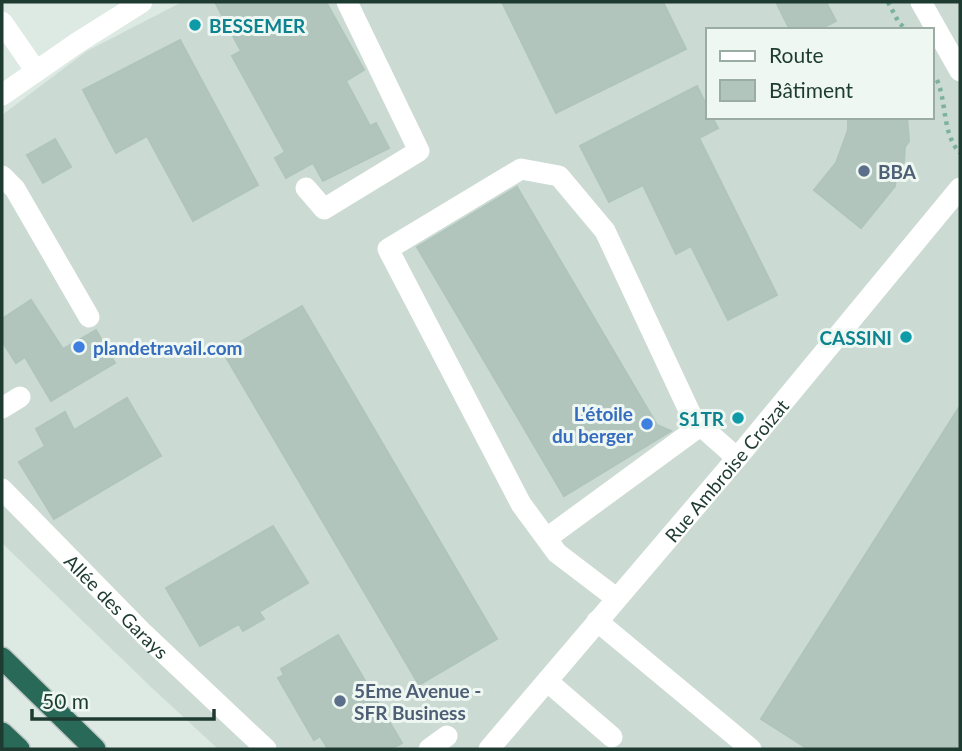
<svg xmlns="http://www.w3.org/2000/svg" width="962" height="751" viewBox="0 0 962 751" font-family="Lato,sans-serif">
<rect width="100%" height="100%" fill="#ddeae4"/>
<path fill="#cbdad3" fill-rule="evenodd" d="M182 2H960V749H218L151 687 2 543V115L87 51ZM708 30H932V117H708Z"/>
<path fill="#b2c5bd" stroke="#afc4bb" stroke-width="2" d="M215 2H326L364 70 346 81 370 126 376 123 389 148 323 181 313 163 286 178 275 158 285 152 232 56 241 51Z
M502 2H663L686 49 556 113Z
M776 2H826L836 21 818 30H790Z
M180 40 258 185 193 221 147 136 116 153 83 90Z
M697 86 708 109V117H712L718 128 699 138 777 295 728 320 691 246 676 254 643 185 609 202 580 146Z
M848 117H907L909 141 905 147 904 162 896 176 895 186 861 228 814 190 836 163 848 130Z
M55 139 71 167 43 183 27 155Z
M517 187 657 425 671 431 564 496 417 247Z
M31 300 63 349 96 330 115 363 51 401 25 357 16 363 2 341V319Z
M302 306 497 639 419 685 223 352Z
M127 398 161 456 54 519 19 462 45 446 36 429 65 412 74 430Z
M960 406V749H808L761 719Z
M273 526 308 583 259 612 264 619 243 631 239 624 200 646 166 588Z
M338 635 402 743 391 749H328L320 736 314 740 278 678 284 675 281 669Z"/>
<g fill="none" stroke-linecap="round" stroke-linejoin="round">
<defs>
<path id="highway" d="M2 658 95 749
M2 733 19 749"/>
</defs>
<use href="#highway" stroke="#bcc4c2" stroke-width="24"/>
<path stroke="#7bb19d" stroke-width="4.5" stroke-dasharray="3.5 5" stroke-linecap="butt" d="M888 2 899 23 907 30
M937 80C947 103 942 134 960 153"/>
<g stroke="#fff" stroke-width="21">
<path d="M921 2 960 71"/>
<path d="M2 22 36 71"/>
<path d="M2 95 77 43 142 2"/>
<path d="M2 176 15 189 89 317"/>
<path d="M306 188 324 209 419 151 347 2"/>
<path d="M2 408 20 397"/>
<path id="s1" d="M2 489 144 634 266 749"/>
<path d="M547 538 700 426"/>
<path d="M616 598 557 553 521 504 388 249 521 169 559 176 605 231 693 419 737 458"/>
<path d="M597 621 751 749"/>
<path d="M547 681 612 737"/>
<path d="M429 749 447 736"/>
<path id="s2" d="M489 749 737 458 960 188"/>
</g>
<use href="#highway" stroke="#286958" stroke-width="21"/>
</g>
<g fill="#0f9aa8" stroke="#eef7f2" stroke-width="2.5">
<circle cx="195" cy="25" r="7"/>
<circle cx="906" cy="337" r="7"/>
<circle cx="738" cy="418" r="7"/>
</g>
<g fill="#5c6f8a" stroke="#eef7f2" stroke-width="2.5">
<circle cx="864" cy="171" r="7"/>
<circle cx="340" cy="701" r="7"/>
</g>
<g fill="#3f7fe0" stroke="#eef7f2" stroke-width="2.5">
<circle cx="79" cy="347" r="7"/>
<circle cx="647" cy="424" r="7"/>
</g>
<g text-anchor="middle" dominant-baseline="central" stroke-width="6" stroke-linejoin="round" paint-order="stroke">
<g font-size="19" font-weight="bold" fill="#0d838f" stroke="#eef7f2" text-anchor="end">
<text x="209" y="25" text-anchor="start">BESSEMER</text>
<text x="892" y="337">CASSINI</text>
<text x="724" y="418">S1TR</text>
</g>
<g font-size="19" font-weight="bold" fill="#4e5e75" stroke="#eef7f2" text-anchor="start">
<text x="878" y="171">BBA</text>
<text x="354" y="690">5Eme Avenue -<tspan x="354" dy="22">SFR Business</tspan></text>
</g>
<g font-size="19" font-weight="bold" fill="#366cbe" stroke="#eef7f2" text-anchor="start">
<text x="93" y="347">plandetravail.com</text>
<text x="633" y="413" text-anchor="end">L'étoile<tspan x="633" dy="22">du berger</tspan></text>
</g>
<g font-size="19" fill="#1e3b32" stroke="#eef7f2">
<text stroke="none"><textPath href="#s2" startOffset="366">Rue Ambroise Croizat</textPath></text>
<text stroke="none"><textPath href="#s1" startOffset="164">Allée des Garays</textPath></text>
</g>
</g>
<rect width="962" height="751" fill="none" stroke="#1e3b32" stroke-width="7"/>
<rect x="706" y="28" width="228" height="91" fill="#eef7f2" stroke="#9baca5" stroke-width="2"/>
<rect x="720" y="51" width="35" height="10" fill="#ffffff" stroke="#9baca5" stroke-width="2"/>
<text x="769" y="63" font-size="21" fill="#1e3b32">Route</text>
<rect x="720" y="80" width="35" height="21" fill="#b2c5bd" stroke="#9baca5" stroke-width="2"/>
<text x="769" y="98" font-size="21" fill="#1e3b32">Bâtiment</text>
<path d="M32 709v10h182v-10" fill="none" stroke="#1e3b32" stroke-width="3.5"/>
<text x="42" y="709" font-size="21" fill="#1e3b32" stroke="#eef7f2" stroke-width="5" paint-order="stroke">50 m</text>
</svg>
